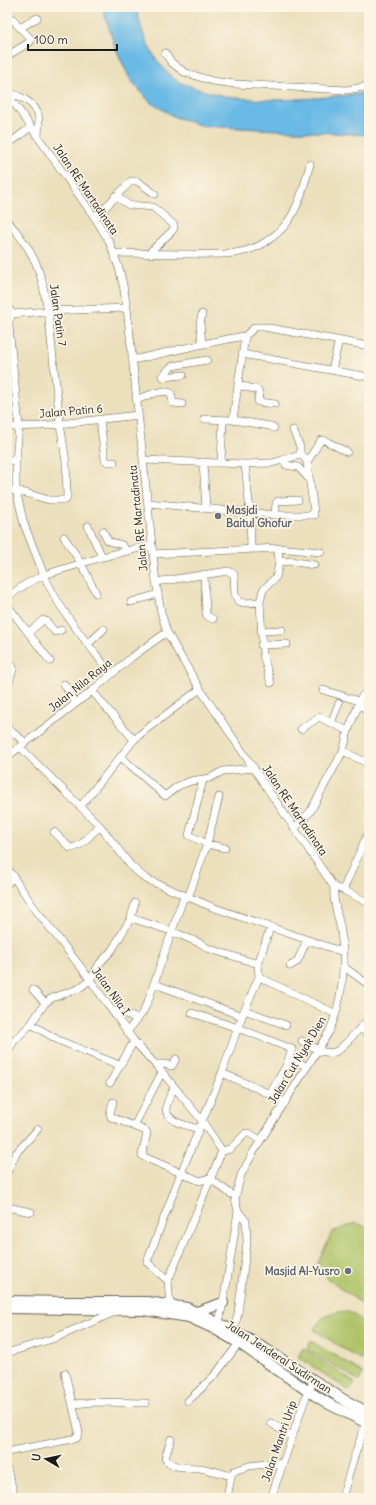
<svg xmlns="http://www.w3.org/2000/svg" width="376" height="1505" viewBox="0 0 376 1505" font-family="Delius,sans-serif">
<rect width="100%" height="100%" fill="#fcf5e5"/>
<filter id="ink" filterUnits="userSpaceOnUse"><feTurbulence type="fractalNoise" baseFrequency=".025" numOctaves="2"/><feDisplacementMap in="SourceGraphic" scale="8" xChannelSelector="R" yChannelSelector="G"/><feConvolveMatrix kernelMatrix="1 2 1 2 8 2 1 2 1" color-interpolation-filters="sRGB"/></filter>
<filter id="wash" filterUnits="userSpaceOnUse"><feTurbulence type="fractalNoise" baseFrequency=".012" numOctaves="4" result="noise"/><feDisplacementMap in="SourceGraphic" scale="16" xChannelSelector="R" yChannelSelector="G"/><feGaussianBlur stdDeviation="0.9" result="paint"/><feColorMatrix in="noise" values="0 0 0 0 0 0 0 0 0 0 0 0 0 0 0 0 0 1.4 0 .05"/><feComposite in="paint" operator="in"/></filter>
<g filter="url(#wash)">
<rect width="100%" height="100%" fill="#ebdfbc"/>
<path fill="#aec367" stroke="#657042" d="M356 1223 369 1228V1264L365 1275 369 1276 368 1308 329 1280 317 1265 332 1232Z
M346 1311C371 1321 372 1338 361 1360L314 1330C321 1315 330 1313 346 1311Z
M311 1341 363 1373 359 1381 307 1349Z
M303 1348 355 1383 350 1391 298 1357Z"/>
<path fill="#6bbae6" stroke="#446b81" d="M102 7H136C142 36 152 61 176 80 181 84 188 85 193 87 247 108 313 98 369 93V135L203 126 175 117 150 102 130 79 115 47Z"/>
</g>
<g filter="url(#ink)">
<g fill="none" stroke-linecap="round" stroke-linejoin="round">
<defs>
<path id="minor" d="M20 28 37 18
M165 53 171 62 184 72 212 81 235 84 347 90 369 86
M7 56 30 42 31 39 17 25 13 19
M7 92C18 95 34 102 38 114 40 121 38 130 38 137
M7 93 95 218 109 241 119 268 123 285 127 308 156 582 161 612 167 632 178 652 200 689 334 887 343 890 369 903
M7 145 31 127
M115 196 129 205 153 207 174 225V228L172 231 149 253
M95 218 131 181H137L155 194
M7 221 16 231 28 248 36 263 42 281 48 311 60 423 66 462 67 497 66 500H49L16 490 7 491
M114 253C140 253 165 254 190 254 210 254 232 256 251 249 264 245 281 232 289 220 300 203 305 183 310 164
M7 305 12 314
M12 314 48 311 127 308
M202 343 200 323 202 314
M242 354 369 377
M132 360C170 352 207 342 245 336
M332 370 339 340
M183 375 163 377 162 376 172 366 207 360
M238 385 258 390 259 392 258 402 275 404
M136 400C145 397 161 388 171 393L173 403 182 404
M204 419 233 420 270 426 274 428
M100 420 105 460 108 462H114
M233 420 245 336 255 327H264L369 346
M7 427 41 426 138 415
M293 430 300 447V455
M284 459 286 465 298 467 309 479
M7 460 16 461
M143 460 245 464 272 463 300 455 304 457 307 462 314 512V515H275
M203 462 206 508
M221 462 223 420
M307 462 321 440H324L347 452
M245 464 250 512 251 549
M148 503 275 515 276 503 278 501 298 500
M88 526 102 557
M103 531 108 541 122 545 126 550
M64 537 81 563 96 593
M153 554 278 548 321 552
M279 562 290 561 314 565
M204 574 206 613 207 616 213 619
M156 582 228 571 234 574 235 594 238 601 244 603 260 602
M7 597 26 584 44 575 24 524 16 490V461L19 426 9 327V321L12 314
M131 602 158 594
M7 605 50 661
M261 631 282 630
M28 633 43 620 46 621 55 632 61 630
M88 644 104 629
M261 645 287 644
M7 663 13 667V670L7 687
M111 674C87 642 60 612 44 575L102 557 152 545
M271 683 263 655 260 602 263 590 276 577 277 573 279 562 278 548
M64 684 76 703
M323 690 359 701
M92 691 134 740
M358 705 369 710
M331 723 339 703
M7 728 25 742
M301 729 319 717 348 731
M20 747 100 826 131 866 146 879 212 907 343 952
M343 751 369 764
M7 757 92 691 132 657 167 632
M121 757 165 796 178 786 191 781 210 778 223 771 254 768
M203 780 189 835 207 844 225 848
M80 807 134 740 144 731 200 689
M295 828 310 812 343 751 348 731 362 696 364 694 369 696
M54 832 70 848C81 848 92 833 100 826
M7 868 36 910 83 970 134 1041 162 1072 203 1122 222 1151 168 1281 170 1305
M7 884 14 876
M343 890 369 831
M188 898 207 844 219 797
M131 918 135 903
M290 966 297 962 307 940
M344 967 369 985
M259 977 336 1014
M155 984 242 1016
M33 990 45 1003
M244 1010 286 1025
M112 1011 123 1013 138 1019
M192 1013 238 1028 292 1049 286 1066 270 1094
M31 1024 58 1040 119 1065
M361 1028 369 1036
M127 1032 143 1012 148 1001 184 896
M302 1041 318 1050
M318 1051 332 1053 339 1050 369 1019
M7 1053 14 1041 31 1024 45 1003 52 998 78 989 90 980 100 963 112 950 131 918 171 931 202 944 207 948 258 964
M289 1057 307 1067
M155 1064H163L172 1066 176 1059
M222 1073 270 1094 285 1103
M110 1083 134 1041
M174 1087C172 1093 167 1101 166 1108 165 1122 189 1126 199 1129
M113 1102 110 1113 111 1117 134 1126 162 1072
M134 1126 146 1131 147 1133 142 1155 144 1157 200 1181 209 1178 231 1194
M222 1151 230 1149 246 1133H249L260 1140
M7 1173 16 1153 38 1129
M7 1207 31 1212
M168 1281 147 1262 181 1173 222 1073 242 1016 259 977 258 964 270 928
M216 1327 219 1323 227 1281 238 1211
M232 1335 234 1331 238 1313 247 1242 246 1221 238 1211 235 1199 241 1175 254 1151 329 1032C343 1000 346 967 341 932 339 917 332 902 334 887
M7 1353 55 1338 117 1311
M188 1401 215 1375 239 1343
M73 1404 97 1402 146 1403
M271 1423 292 1437
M171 1439 165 1458C171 1469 189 1467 200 1468 211 1470 221 1473 231 1476
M7 1452 77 1438 79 1432 65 1373
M7 1469 15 1498
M227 1498 231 1476 234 1471 249 1466 283 1462
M271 1498 302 1408 308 1391 314 1381
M342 1498 354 1457 366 1423"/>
<path id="highway" d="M7 1301 69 1302H147L187 1308 234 1331 267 1350 344 1400 369 1413
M7 1308 144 1310 189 1317 215 1329 239 1343 308 1391 329 1404 369 1424
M197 1312 223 1303"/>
</defs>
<use href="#minor" stroke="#646054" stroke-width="8"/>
<use href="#highway" stroke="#646054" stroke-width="12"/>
<use href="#minor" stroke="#fff" stroke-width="7"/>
<use href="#highway" stroke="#fff" stroke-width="10"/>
</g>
</g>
<g fill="#6b7280" stroke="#fcf5e5" stroke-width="1.5">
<circle cx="218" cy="516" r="4"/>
<circle cx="348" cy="1271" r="4"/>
</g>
<g text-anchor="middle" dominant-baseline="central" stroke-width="3.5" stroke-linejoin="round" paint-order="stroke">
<g font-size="11" fill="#1c1c1c" stroke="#fcf5e5">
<text transform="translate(86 189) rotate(56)">Jalan RE Martadinata</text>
<text transform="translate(58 315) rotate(82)">Jalan Patin 7</text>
<text transform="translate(71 411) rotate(-5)">Jalan Patin 6</text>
<text transform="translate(138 518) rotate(-96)">Jalan RE Martadinata</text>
<text transform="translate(80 685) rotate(-39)">Jalan Nila Raya</text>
<text transform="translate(295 810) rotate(56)">Jalan RE Martadinata</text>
<text transform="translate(111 991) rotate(54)">Jalan Nila I</text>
<text transform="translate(297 1060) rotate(-59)">Jalan Cut Nyak Dien</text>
<text transform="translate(279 1357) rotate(33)">Jalan Jenderal Sudirman</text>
<text transform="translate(279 1441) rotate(-71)">Jalan Mantri Urip</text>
</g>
<g font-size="11" font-weight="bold" fill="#5b616d" stroke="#fcf5e5" text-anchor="start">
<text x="226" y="510">Masjdi<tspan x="226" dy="13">Baitul Ghofur</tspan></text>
<text x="340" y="1271" text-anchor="end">Masjid Al-Yusro</text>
</g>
</g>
<rect width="376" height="1505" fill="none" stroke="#fcf5e5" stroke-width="24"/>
<g transform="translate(46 1459) rotate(279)" stroke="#fcf5e5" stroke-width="3" paint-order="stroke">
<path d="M0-3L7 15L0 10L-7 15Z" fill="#1c1c1c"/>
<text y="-6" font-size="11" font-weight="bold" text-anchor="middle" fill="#1c1c1c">U</text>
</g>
<path d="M28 44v6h89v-6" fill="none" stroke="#1c1c1c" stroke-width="2"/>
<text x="34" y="44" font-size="12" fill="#1c1c1c" stroke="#fcf5e5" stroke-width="3" paint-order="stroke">100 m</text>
</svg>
